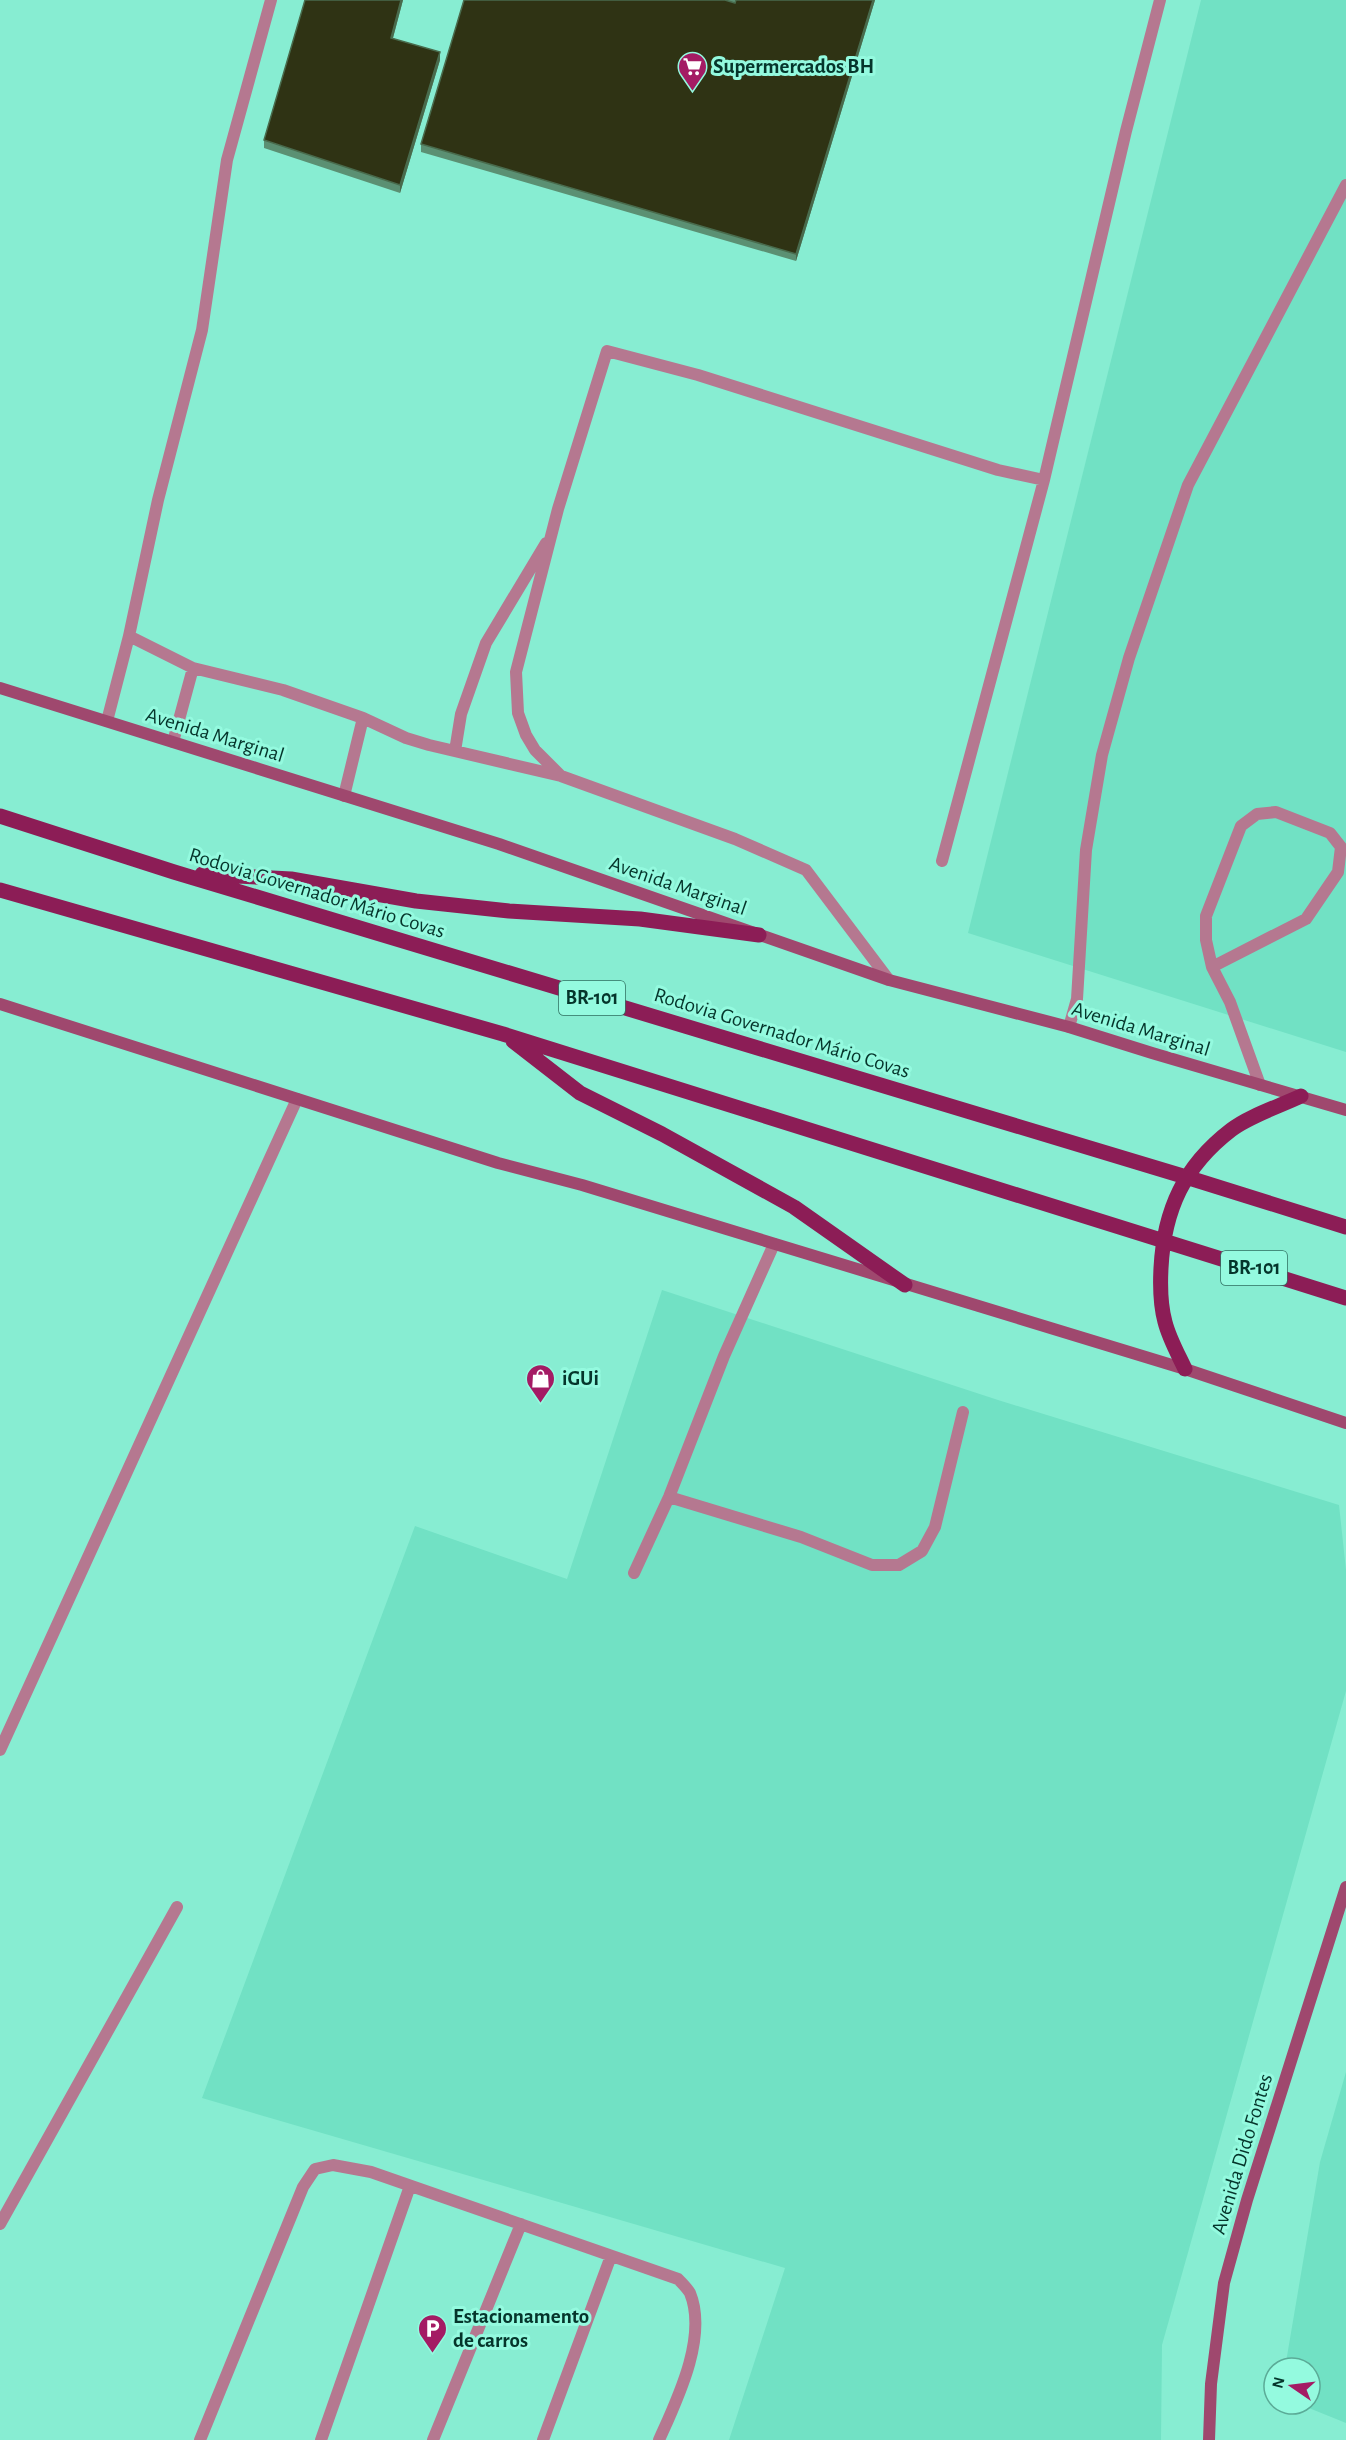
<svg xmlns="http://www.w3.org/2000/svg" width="1346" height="2440" viewBox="0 0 1346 2440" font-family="'Alegreya Sans',sans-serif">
<rect width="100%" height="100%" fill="#87edd2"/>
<path fill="#71e1c4" d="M1201 0H1346V1052L968 933Z
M662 1290 998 1400 1339 1505 1346 1570V1691L1162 2345 1161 2440H729L785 2268 202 2098 415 1526 567 1579Z
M1346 2072V2423L1299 2404H1310V2368H1285L1320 2162Z"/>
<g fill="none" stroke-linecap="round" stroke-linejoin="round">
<path stroke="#b57890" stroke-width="12" d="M129 636 193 668 283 690 363 718 406 738 429 745 561 776 735 839 806 870 889 980
M107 721 129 636 158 500 202 330 227 160 271 0
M173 742 193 668
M455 751 461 714 486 643 546 543
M561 776 535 750 526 735 518 713 516 672 558 509 607 351 698 375 998 470 1044 480
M344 796 363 718
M942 861 1044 480 1126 131 1160 0
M1212 967 1306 919 1338 872 1341 847 1330 833 1276 812 1257 814 1241 826 1206 916V940L1212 967 1230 1002 1260 1085
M1069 1027 1077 999 1086 850 1102 755 1129 658 1188 485 1346 185
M669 1497 801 1537 872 1565H899L922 1551 935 1527 963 1412
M634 1573 669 1497 724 1356 774 1244
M0 1750 297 1099
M0 2224 177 1907
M200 2440 303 2187 315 2169 333 2165 371 2172 678 2279C682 2283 687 2288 690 2293 708 2337 677 2400 659 2440
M321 2440 410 2186
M433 2440 521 2224
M543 2440 611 2256"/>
<path stroke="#9f486e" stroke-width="12" d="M0 688 499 844 889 980 1069 1027 1152 1053 1346 1110
M0 1004 498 1163 582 1185 1185 1369 1346 1423
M1209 2440 1211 2384 1224 2283 1247 2200 1346 1887"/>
<path stroke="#8c1d56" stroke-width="15" d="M0 816 174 872 1186 1177 1346 1227
M202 874 291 879 416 901 509 911 640 919 759 935
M0 890 503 1034 1346 1298
M513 1041 580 1093 662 1134 794 1207 905 1285
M1185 1369C1178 1354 1169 1338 1165 1322 1160 1304 1160 1287 1161 1268 1164 1210 1184 1166 1231 1130 1249 1116 1280 1106 1301 1096"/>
</g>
<path fill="#5b9073" d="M305 0H403L393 38 440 60 400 193 264 148V140Z
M464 0H875L796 261 421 152V144Z"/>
<path fill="#496b4d" d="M401 0H403L391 45V38Z
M873 0H875L796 261V254Z
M440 52V60L400 193V185Z"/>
<path fill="#2f3314" stroke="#496b4d" stroke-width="1.5" d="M305 0H401L391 38 440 52 400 185 264 140Z
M464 0H725L735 3 736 0H873L796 254 421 144Z"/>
<defs>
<symbol id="supermarket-pin" viewBox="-11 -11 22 30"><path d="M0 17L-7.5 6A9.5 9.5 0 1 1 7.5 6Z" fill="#a41b64" stroke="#94fadf"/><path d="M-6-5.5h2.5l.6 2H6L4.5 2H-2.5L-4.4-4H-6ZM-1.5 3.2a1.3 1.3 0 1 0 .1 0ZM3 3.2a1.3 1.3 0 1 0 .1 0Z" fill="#fff"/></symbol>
<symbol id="shop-pin" viewBox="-11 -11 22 30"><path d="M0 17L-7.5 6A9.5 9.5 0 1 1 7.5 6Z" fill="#a41b64" stroke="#94fadf"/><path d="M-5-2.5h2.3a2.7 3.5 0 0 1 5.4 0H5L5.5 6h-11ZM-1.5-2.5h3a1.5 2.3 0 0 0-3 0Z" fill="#fff"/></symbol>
<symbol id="parking-pin" viewBox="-11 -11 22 30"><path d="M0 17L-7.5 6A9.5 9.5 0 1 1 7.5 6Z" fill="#a41b64" stroke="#94fadf"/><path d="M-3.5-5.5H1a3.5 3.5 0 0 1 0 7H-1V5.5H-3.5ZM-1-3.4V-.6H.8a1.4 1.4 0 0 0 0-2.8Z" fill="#fff"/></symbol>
</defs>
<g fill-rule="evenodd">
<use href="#supermarket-pin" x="676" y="50" width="33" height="45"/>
<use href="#shop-pin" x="524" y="1362" width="33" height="45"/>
<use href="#parking-pin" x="416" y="2312" width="33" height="45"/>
</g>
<g text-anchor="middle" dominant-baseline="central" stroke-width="6" stroke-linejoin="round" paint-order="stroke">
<g fill="#94fadf" stroke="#307061" stroke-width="1.5">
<rect x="559" y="981" width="66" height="34" rx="4.5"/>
<rect x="1221" y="1251" width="66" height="34" rx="4.5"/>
</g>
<g font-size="20" font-weight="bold" fill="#05352b">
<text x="592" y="998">BR-101</text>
<text x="1254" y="1268">BR-101</text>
</g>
<g font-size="21" font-weight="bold" fill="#05352b" stroke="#94fadf" text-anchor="start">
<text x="713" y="66">Supermercados BH</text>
<text x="562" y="1378">iGUi</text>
<text x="453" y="2316">Estacionamento<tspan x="453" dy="24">de carros</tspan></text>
</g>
<g font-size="21" fill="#05352b" stroke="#94fadf">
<text transform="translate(215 735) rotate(17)">Avenida Marginal</text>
<text transform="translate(678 886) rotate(19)">Avenida Marginal</text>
<text transform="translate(317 893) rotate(17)">Rodovia Governador Mário Covas</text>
<text transform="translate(1141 1029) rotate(17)">Avenida Marginal</text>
<text transform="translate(782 1033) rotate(17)">Rodovia Governador Mário Covas</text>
<text transform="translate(1242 2154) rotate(-73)">Avenida Dido Fontes</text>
</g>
</g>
<g transform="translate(1292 2386) rotate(284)"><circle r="28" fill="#94fadf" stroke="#5bab97" stroke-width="1.5"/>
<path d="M0-4.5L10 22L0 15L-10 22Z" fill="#a41b64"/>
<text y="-9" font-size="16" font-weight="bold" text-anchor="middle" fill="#05352b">N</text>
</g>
</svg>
